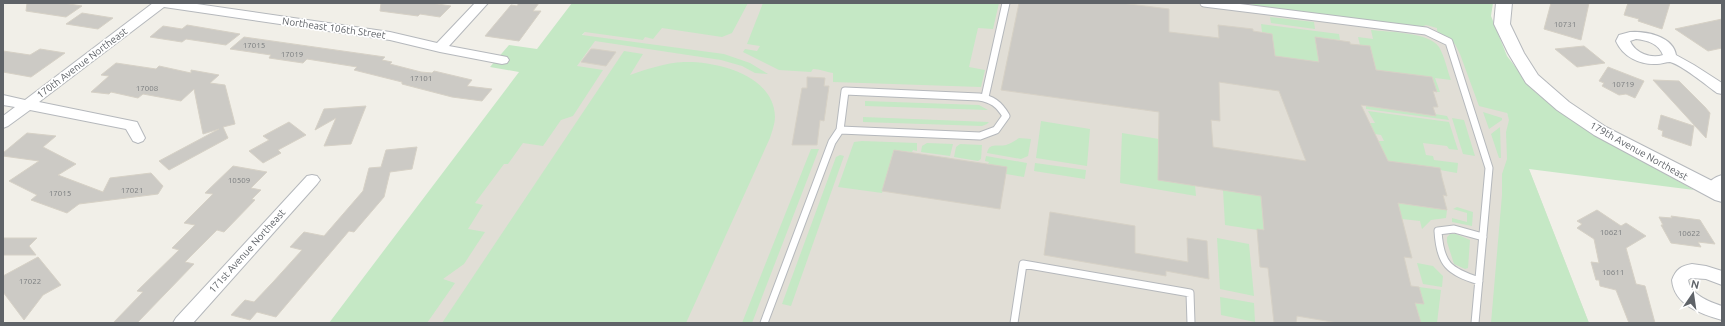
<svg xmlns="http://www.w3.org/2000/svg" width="1725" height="326" viewBox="0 0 1725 326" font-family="Ubuntu,sans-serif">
<rect width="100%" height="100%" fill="#f1efe8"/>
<path fill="#e1ded6" d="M606 3H1464L1589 323H373Z"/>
<path fill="#c5e8c5" d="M572 3H748L732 33 722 37 662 28 653 39 645 37 643 40 585 32 582 35 724 54 750 63 768 74 755 73 742 66 721 60 595 41 577 66 603 70 573 116 561 120 543 146 523 143 508 164H504L475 203 483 205 468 229 485 232 464 264 443 279 455 283 427 323H329L519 72 490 67 509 45 537 49Z
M763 3H999L993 29 978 28 969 67 985 70 981 87 833 82V73C826 72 820 69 813 69L811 72 779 70 743 52 745 49 757 51 760 46 747 44Z
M1245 3H1493L1491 16 1507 56 1535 92 1584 128 1694 190 1529 169 1589 323H1491L1502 195V174L1507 159 1506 132 1509 120 1507 113 1479 106 1460 54 1455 44 1437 31V28L1426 25 1421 27 1267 8Z
M1270 17 1314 22 1315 29 1271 23Z
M1261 24 1339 34 1340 40 1315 37 1319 62 1275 56 1272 34 1262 32Z
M1371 30C1388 32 1429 32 1439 47 1445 57 1447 70 1451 80L1435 78 1440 92H1437L1432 77 1376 70 1370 46 1360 45 1358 37 1373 39Z
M624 51 643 54 630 75C647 69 665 63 684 62 717 61 774 75 775 117 775 124 772 131 770 138L686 323H442Z
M865 101 979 105 988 110 865 106Z
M1366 106 1435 116V114L1447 116 1449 120 1366 109Z
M1368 111 1449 122 1458 150 1449 149 1447 146 1423 143 1426 155 1433 156 1434 160 1458 163 1457 173 1440 170 1439 168 1365 158 1382 149 1378 141H1384L1381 135 1375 134 1370 123H1375Z
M1483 112 1502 118V120L1489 129Z
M863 117 989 122 987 124 982 126 863 122Z
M1452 118 1464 120 1475 156 1463 154Z
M1041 121 1090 129 1087 166 1036 158Z
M1500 127 1501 158H1499L1491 134Z
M1122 133 1159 139 1158 180 1195 185 1196 196 1120 183Z
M1019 138 1031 139 1028 156 1021 159 987 153C989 142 998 147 1006 145 1011 143 1015 141 1019 138Z
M862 141 917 143V151L913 150 912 152 894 150 890 165 939 173 943 157 950 158 942 173 887 175 882 193 838 187 854 142Z
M927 143 953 144 950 156 921 152 922 146Z
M960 144 982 145 981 159 978 161 954 157 956 147Z
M811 149H819L752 323H742Z
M840 155 844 156 791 306 782 304 836 157Z
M986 156 1027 163 1024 177 1006 174 1007 167 988 164 989 162 985 161Z
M1035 163 1086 170 1085 179 1034 171Z
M1223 190 1261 196 1264 231 1225 225Z
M1398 203 1447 210 1446 218 1431 220 1422 229 1420 221 1402 219Z
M1457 207 1473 212 1472 226 1452 222V218L1467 222V213L1453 209Z
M1450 234H1456L1470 240 1468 268 1465 269 1454 264 1447 242V237Z
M1217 238 1249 244 1254 296 1220 289Z
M1417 263 1433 266 1443 276 1442 287 1423 284Z
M1419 287 1441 290 1437 323 1420 322 1415 303 1424 304Z
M1220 297 1254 303 1255 322 1221 315Z"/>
<path fill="#cccac5" stroke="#d6d1c6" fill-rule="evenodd" d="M27 3H63L82 6 66 17 26 11Z
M381 3H431L451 6 440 17 420 14 418 16 380 11Z
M519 3H539L533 11H541L519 41 485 36 511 5 517 6Z
M1019 3H1121L1169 9V32L1219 38 1218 25 1253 29V31L1272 34 1275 56 1319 62 1315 37 1350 42V44L1370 46 1376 70 1432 77 1437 92 1433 91 1438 107H1433L1436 116 1361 105 1388 161 1440 168 1442 178 1447 196 1443 195 1447 210 1398 203 1412 258 1404 257 1411 286 1419 287 1424 304 1415 303 1421 323H1338L1297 316 1296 323H1274L1268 268 1260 267 1257 229 1264 230 1261 196 1158 180 1159 112 1001 90ZM1219 82 1279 91 1306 161 1213 147 1211 120 1220 121Z
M1551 3H1589L1581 40 1544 29Z
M1628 3H1670L1662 29 1638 21 1639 19 1624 15Z
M82 13 113 18 98 29 66 24Z
M1722 19V48L1708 51 1675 29Z
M187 25 240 34 226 45 186 39 182 42 150 37 163 26 182 29Z
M244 37 385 57 382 60 392 62 390 64 421 72 432 73 434 71 472 80 467 86 492 89 482 101 452 97 402 84V82L354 70 357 67 307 59 303 63 269 58 271 55 230 49Z
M1584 46 1605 63 1577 67 1555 49Z
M40 49 65 53 31 77 3 72V51L30 55Z
M591 49H594L616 52 606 66 581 62Z
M116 63 156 69 159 66 191 73V70L219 75 210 83 225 85 235 124 223 127 228 138 169 170 159 161 219 129 203 134 194 89 181 101 143 94 138 98 111 92 109 94 91 92 109 76 101 75Z
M1608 67 1644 81 1635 98 1626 94 1619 95 1602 86 1604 83 1599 81Z
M807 77 825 78 824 86H829L824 121 820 120 817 145H792L802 88H807Z
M1653 80 1679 81 1705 107 1710 113 1706 138Z
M366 106 351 144 324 146 336 118 315 130 324 109Z
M1661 115 1694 126 1691 146 1662 136 1663 131 1658 129Z
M289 122 306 135 278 150 281 153 263 163 249 151 269 140 263 136Z
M27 133 56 136 43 147 76 164 58 175 103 192 110 178 151 173 163 186 158 194 79 204 67 213 31 200 37 195 9 181 39 161 3 156V153Z
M417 147 412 169 390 172 384 197 354 232 349 231 276 317 257 312 250 320 231 315 245 300 254 302 273 282 302 250 290 247 304 232 324 236 363 191 369 168 381 167 386 150Z
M894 150 1007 167 1000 209 882 191Z
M233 166 267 172 251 188 261 190 252 199 255 200 224 232 217 230 185 262 194 264 137 323H113L143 292 137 291 179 250 172 248 195 225 184 223 213 194 205 193Z
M1597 210 1621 226 1626 223 1646 236 1626 248 1636 284 1645 286 1655 323H1629L1616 290 1600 286 1599 280H1596L1591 262 1599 263 1594 239 1577 228 1582 224 1577 221Z
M1050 212 1135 226V253L1188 262 1187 238 1207 241 1209 279 1166 271V276L1044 255Z
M1671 216 1700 220 1715 244 1698 242 1701 247 1671 243 1661 225H1663L1659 217 1672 218Z
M3 238H37L29 246 36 255H3Z
M38 257 61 285 43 295 24 320 3 292V276Z"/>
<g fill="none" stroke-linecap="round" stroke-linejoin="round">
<defs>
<path id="service" d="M1204 3 1426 31 1449 42 1489 168 1475 323
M845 91 979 97C992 99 999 104 1006 116L996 130 980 136 840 130Z
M985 97 1006 3
M1479 281C1449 271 1440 265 1438 231L1454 229 1483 237
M764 323 832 142 840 130
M1014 323 1023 264 1190 293 1191 323"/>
<path id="minor" d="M153 3H190L390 32 437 43 475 3H488L449 46 502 56 507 57 509 60 507 63 502 64 440 52 390 40 164 7 39 102 137 122 145 138 143 141 138 143 133 141 126 129 30 110 8 126 3 128V116L15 107 3 105V95L25 100Z
M1630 32C1646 31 1673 36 1676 55L1694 65 1722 83V94L1717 93C1706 85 1682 65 1670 62 1666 62 1661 64 1657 64 1640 65 1623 57 1616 41L1619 35ZM1636 39C1647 40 1659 44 1663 55 1651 59 1635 53 1630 41Z
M312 175 317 176 320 180 317 184 193 323H173L176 318 307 176Z
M1722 175V189C1716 194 1713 196 1706 194L1703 190C1707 183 1714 177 1722 175Z
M1692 264 1706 266 1722 271V285L1706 279 1691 278 1688 280C1690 294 1709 302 1722 306V320C1701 314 1674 305 1672 280 1676 269 1681 266 1692 264Z"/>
<path id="tertiary" d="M1496 3H1512L1510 24 1524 53 1538 75 1569 102 1606 127 1722 186V202L1715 200 1594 135 1557 110 1526 83 1508 53 1494 24Z"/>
</defs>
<use href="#service" stroke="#b5b8bc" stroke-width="9"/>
<use href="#minor" stroke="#b5b8bc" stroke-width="2"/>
<use href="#tertiary" stroke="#b5b8bc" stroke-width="2"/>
<use href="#service" stroke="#fff" stroke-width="7"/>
<use href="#minor" fill="#fff" fill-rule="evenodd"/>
<use href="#tertiary" fill="#fff" fill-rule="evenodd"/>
</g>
<g text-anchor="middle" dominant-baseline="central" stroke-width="3.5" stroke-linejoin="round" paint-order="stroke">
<g font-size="8" fill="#7a7d7f">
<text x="1565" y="24">10731</text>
<text x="254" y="45">17015</text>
<text x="292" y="54">17019</text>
<text x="421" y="78">17101</text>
<text x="1623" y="84">10719</text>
<text x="147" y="88">17008</text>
<text x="239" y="180">10509</text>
<text x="132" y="190">17021</text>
<text x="60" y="193">17015</text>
<text x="1611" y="232">10621</text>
<text x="1689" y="233">10622</text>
<text x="1613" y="272">10611</text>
<text x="30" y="281">17022</text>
</g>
<g font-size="10" fill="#5f6368" stroke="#fff">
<text transform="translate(334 28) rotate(8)">Northeast 106th Street</text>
<text transform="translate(82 63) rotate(-37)">170th Avenue Northeast</text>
<text transform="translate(1639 151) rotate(29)">179th Avenue Northeast</text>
<text transform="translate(247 251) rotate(-48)">171st Avenue Northeast</text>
</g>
</g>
<rect width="1725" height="326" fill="none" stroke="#5f6368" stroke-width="8"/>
<g transform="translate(1693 294) rotate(13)" stroke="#ffffff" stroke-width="3" paint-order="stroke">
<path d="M0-3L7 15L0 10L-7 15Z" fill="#5f6368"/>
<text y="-6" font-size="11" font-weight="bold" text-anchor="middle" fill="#5f6368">N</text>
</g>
</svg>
